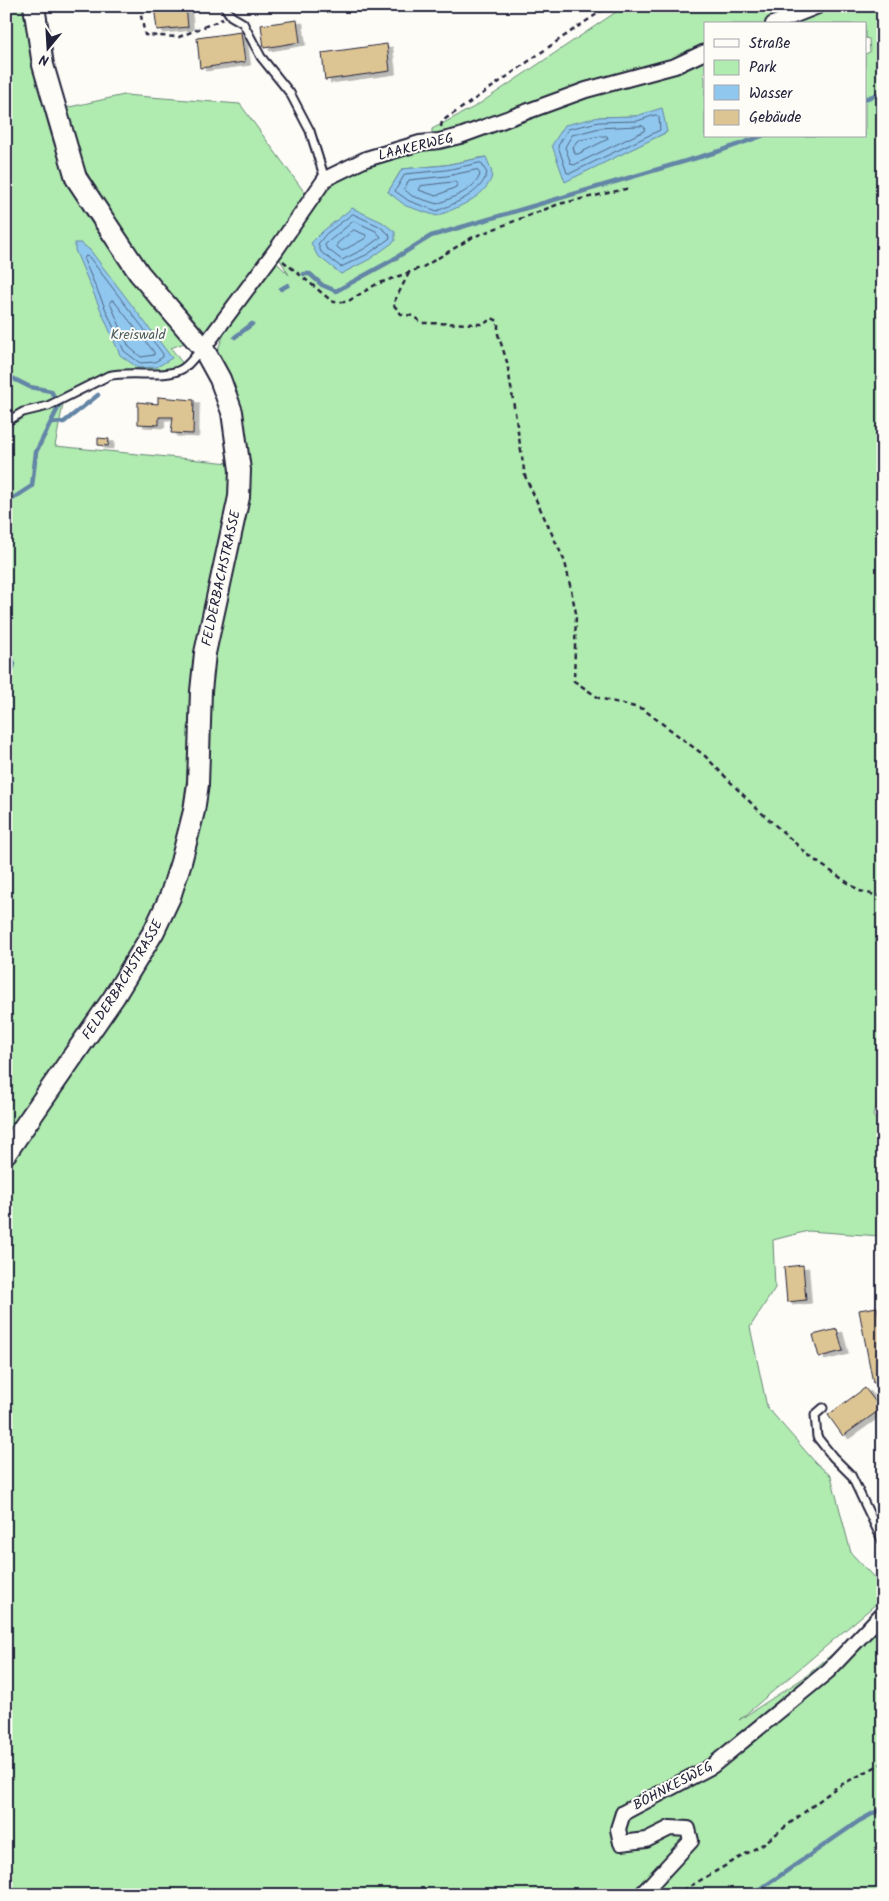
<svg xmlns="http://www.w3.org/2000/svg" width="889" height="1901" viewBox="0 0 889 1901" font-family="Kalam,sans-serif">
<defs>
<filter id="shadow"><feDropShadow dx="5.5" dy="3" stdDeviation="0" flood-color="#0004"/></filter>
</defs>
<rect width="100%" height="100%" fill="#fdfcf7"/>
<filter id="ink" filterUnits="userSpaceOnUse"><feTurbulence type="fractalNoise" baseFrequency=".02" numOctaves="2"/><feDisplacementMap in="SourceGraphic" scale="10" xChannelSelector="R" yChannelSelector="G"/><feConvolveMatrix kernelMatrix="1 2 1 2 8 2 1 2 1" color-interpolation-filters="sRGB"/></filter>
<g filter="url(#ink)">
<path fill="#b0ebb0" stroke="#698676" fill-rule="evenodd" d="M6 6H26C35 68 44 130 71 187 98 243 147 294 187 342L171 348 183 364 170 370H115L65 394 55 446 230 463V482L225 522 197 662 187 776 180 830 157 905 109 990 6 1143Z
M625 6H883V1086L873 1116 883 1126V1271L880 1236 808 1231 773 1240 775 1288 750 1327 767 1407 815 1462 831 1476 851 1553 883 1587V1598L739 1720 805 1677 883 1611V1895H6V1163L166 929 208 765 211 691 216 644 247 495 216 354 224 334 274 260 289 275 276 253 327 182 432 134V129L476 106ZM705 24H865V38L869 39 870 52 865 54V136H705V78L703 73H705ZM636 116 667 132 565 181 599 117ZM485 157 388 192 402 169 445 165Z
M124 95 240 104 308 197 208 335 148 267 119 228 79 159 65 108Z"/>
<path fill="#90c7ee" stroke="#6485a6" d="M662 108 667 132 565 182 552 145 565 125 599 117 636 116Z
M486 157C488 162 492 170 492 175 488 197 454 209 437 216L406 206 388 192 402 169 445 165Z
M352 208 382 222 395 232V241L370 259 341 274 317 255 311 243 323 231Z
M75 243H81L90 250 172 358 157 367 138 368 120 355 75 250Z"/>
<g fill="none" stroke-linecap="round" stroke-linejoin="round">
<path stroke="#4e6483" stroke-width="1" d="M656 115 659 117 660 130 571 173H567L558 146 568 129 599 122 637 121Z
M643 126 645 128 644 131 574 165 571 164 565 147 572 135 600 128Z
M601 136H607L608 139 578 154H575L573 147 577 141Z
M481 163 487 173C481 194 455 203 437 211L409 201 395 191 405 174 446 170Z
M477 170 480 174C476 190 451 198 437 204L412 196 404 189 409 180 447 176Z
M455 182 457 184 456 187 436 196 419 190 421 186Z
M353 214 379 226 389 234 390 238 368 254 341 267 321 252 318 244 326 234Z
M354 221 376 231 381 237 364 249 342 260 326 248 325 245Z
M354 230 366 235V238L342 251 337 247V244Z
M86 256 89 257 163 354V357L155 362 140 363 124 351 84 260Z
M112 300 114 301 154 352V355L141 357 129 347 110 303Z"/>
<path stroke="#6485a6" stroke-width="4.5" d="M865 99 883 92
M304 274H310L322 285 336 291 389 262 431 236 720 151 762 136
M281 289 288 285
M235 337 252 324
M6 375 30 387 51 391 59 406 36 452 32 486 6 503
M52 423 64 422 98 395
M6 644 14 664 6 687
M752 1895 859 1821 883 1808"/>
</g>
<path fill="#ddc493" stroke="#22223b" filter="url(#shadow)" d="M154 6H186L188 27 157 30Z
M297 20 300 42 264 48 261 25Z
M241 32 245 62 200 68 197 38Z
M387 44 390 71 325 80 322 53Z
M158 397 194 400 193 434 171 433 173 417H159V425L138 424V402L158 404Z
M98 438 109 439 108 446 98 445Z
M803 1265 806 1300 787 1302 784 1267Z
M877 1307 883 1337V1381L873 1383 859 1310Z
M837 1329 843 1351 819 1357 813 1335Z
M865 1388 881 1409 843 1436 828 1415Z"/>
<g fill="none" stroke-linecap="round" stroke-linejoin="round">
<defs>
<path id="lane" d="M224 6 231 16 243 23 261 57 290 93 310 131 325 179
M6 422 23 412 48 406 108 376C129 370 165 379 182 369 189 365 196 355 201 349
M823 1408 815 1415 817 1437 833 1457 851 1475 883 1542"/>
<path id="street" d="M773 24 818 6
M203 348 276 250 325 179 366 159 420 143 439 141 460 136 586 90 675 66 705 52
M641 1895 691 1841 688 1829 670 1828 646 1840 621 1843 618 1829 623 1813 712 1766 828 1671 883 1613"/>
<g id="secondary">
<path id="s1" d="M6 1153 114 997 154 931 170 897 181 862 194 811 198 784 201 691 205 653 239 497 240 470 232 412 220 379 203 348 139 273 76 178 43 65 34 6"/>
</g>
</defs>
<use href="#lane" stroke="#22223b" stroke-width="11"/>
<use href="#street" stroke="#22223b" stroke-width="18"/>
<use href="#secondary" stroke="#22223b" stroke-width="24"/>
<path stroke="#22223b" stroke-width="2.5" stroke-dasharray="5 4" stroke-linecap="butt" d="M139 6 145 35 179 37 223 19
M441 127 442 121C499 84 552 43 609 6
M283 261 333 302H347L375 285 423 267 473 237 559 204 630 188
M409 273 393 304 401 314 413 316 422 323 484 324 492 318 498 321V334L507 362 525 476 565 562 576 613 574 681 599 698 643 709 705 756 755 807 813 859 860 891 883 897
M675 1895 763 1844 837 1787 883 1763"/>
<use href="#lane" stroke="#fdfcf7" stroke-width="7"/>
<use href="#street" stroke="#fdfcf7" stroke-width="14"/>
<use href="#secondary" stroke="#fdfcf7" stroke-width="20"/>
</g>
</g>
<g text-anchor="middle" dominant-baseline="central" stroke-width="4" stroke-linejoin="round" paint-order="stroke">
<g font-size="14" fill="#22223b" stroke="#fdfcf7">
<text transform="translate(416 147) rotate(-14)">LAAKERWEG</text>
<text stroke="none"><textPath href="#s1" startOffset="629">FELDERBACHSTRASSE</textPath></text>
<text stroke="none"><textPath href="#s1" startOffset="209">FELDERBACHSTRASSE</textPath></text>
<text transform="translate(673 1786) rotate(-28)">BÖHNKESWEG</text>
</g>
<g font-size="14" fill="#4d5e5e" stroke="#fdfcf7">
<text x="138" y="335">Kreiswald</text>
</g>
</g>
<rect width="889" height="1901" fill="none" stroke="#fdfcf7" stroke-width="25"/>
<rect x="12" y="12" width="864" height="1876" fill="none" stroke="#22223b" stroke-width="2" filter="url(#ink)"/>
<rect x="704" y="22" width="162" height="115" fill="#fdfcf7" stroke="#a5a5ac"/>
<rect x="714" y="39" width="25" height="8" fill="#fdfcf7" stroke="#a5a5ac"/>
<text x="749" y="48" font-size="15" fill="#22223b">Straße</text>
<rect x="714" y="60" width="25" height="15" fill="#b0ebb0" stroke="#a5a5ac"/>
<text x="749" y="72" font-size="15" fill="#22223b">Park</text>
<rect x="714" y="85" width="25" height="15" fill="#90c7ee" stroke="#a5a5ac"/>
<text x="749" y="98" font-size="15" fill="#22223b">Wasser</text>
<rect x="714" y="110" width="25" height="15" fill="#ddc493" stroke="#a5a5ac"/>
<text x="749" y="122" font-size="15" fill="#22223b">Gebäude</text>
<g transform="translate(48 48) rotate(198)" stroke="#fdfcf7" stroke-width="4" paint-order="stroke">
<path d="M0-4L9 19L0 12L-9 19Z" fill="#22223b"/>
<text y="-8" font-size="14" font-weight="bold" text-anchor="middle" fill="#22223b">N</text>
</g>
</svg>
